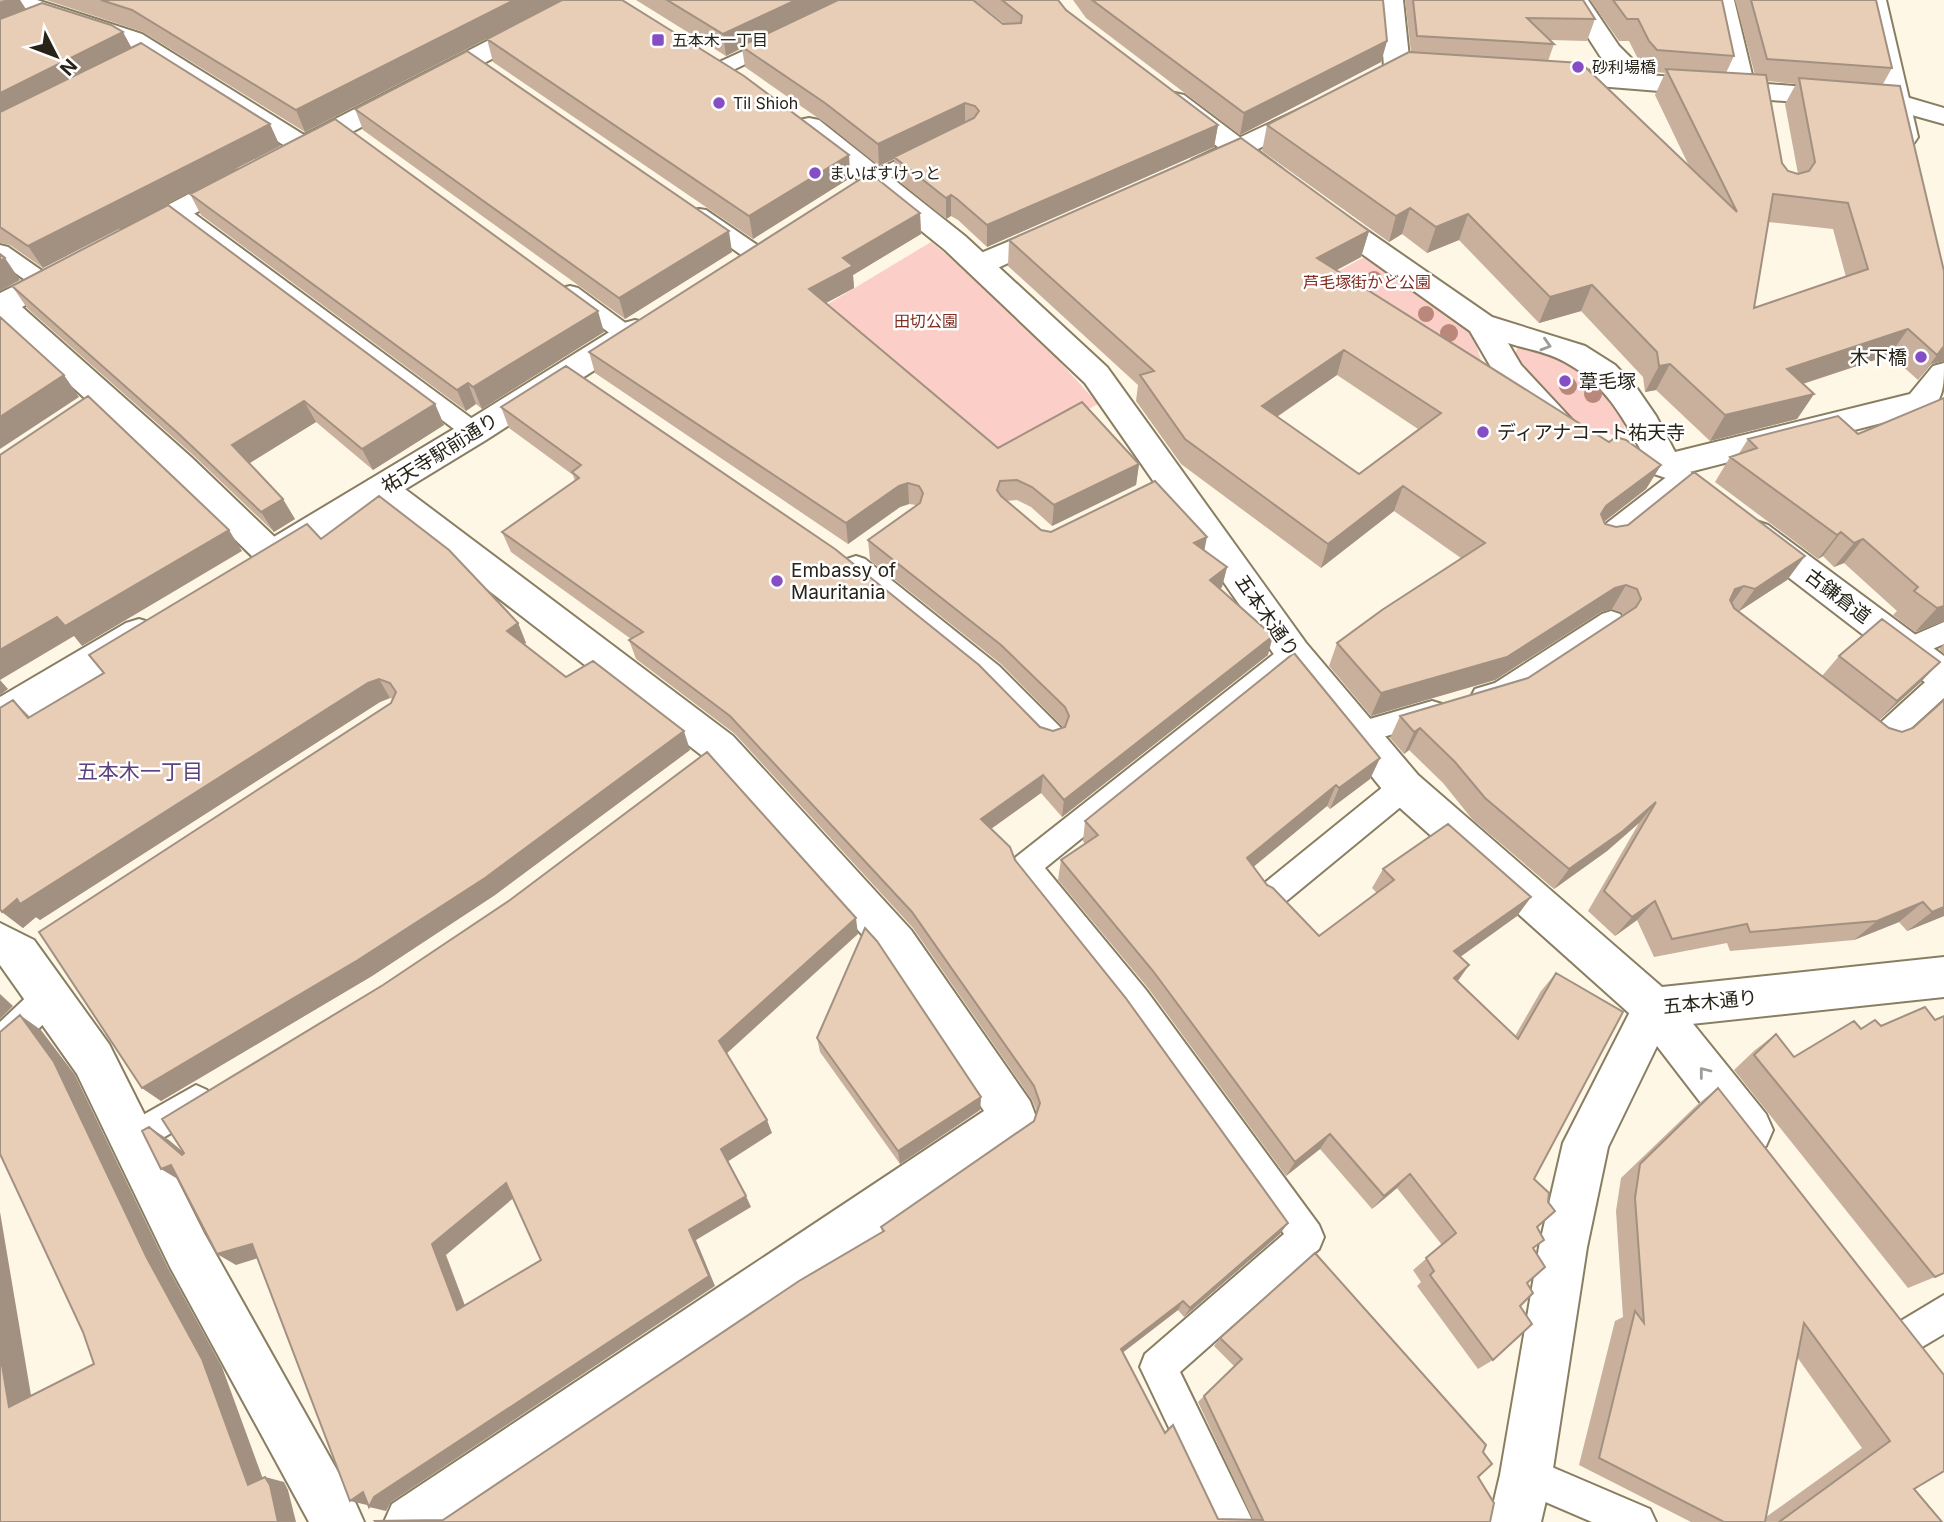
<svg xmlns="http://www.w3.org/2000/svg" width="1944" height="1522" viewBox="0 0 1944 1522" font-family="Inter,'Noto Sans JP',sans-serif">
<rect width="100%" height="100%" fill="#fef7e5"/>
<path fill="#fbcfc7" d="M931 242C992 290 1047 346 1098 404L989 463 818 310Z
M1366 256 1471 327 1483 367 1324 279Z
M1517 348C1557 347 1626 391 1625 435 1577 438 1541 391 1515 356Z"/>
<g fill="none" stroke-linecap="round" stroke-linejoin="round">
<defs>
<path id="service" d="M778 35 787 41 785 45 731 71 724 73 715 67 717 63Z
M927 146 934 148 937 152 934 156 880 183H866L863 179 866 175Z
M177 205 184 206 482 426 486 432 482 438 474 440 466 438 170 216 167 211 170 206Z
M699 209 706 210 763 249 766 254 763 259H747L692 220 689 215 692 210Z
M0 245 8 247 51 277 54 282 51 287H35L0 262Z
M570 286 578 288 635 330 638 335 635 340 627 343 619 340 562 298 559 293 562 288Z
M1682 469 1691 472 1694 478 1691 484 1612 547 1603 549 1594 547 1590 540 1594 533 1673 472Z
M856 556 865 559 999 666 1061 728 1065 736 1061 744 1051 747 1041 744 981 682 847 573 843 566 847 559Z
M1611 611 1620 614 1624 621 1620 628 1514 699 1485 708 1475 705 1471 697 1475 689 1495 683 1602 614Z
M1944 622V644L1907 660 1898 656 1894 649 1898 642Z
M1293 642 1302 646 1306 653 1302 660 1045 868 1146 990 1319 1225 1324 1237 1319 1249 1180 1372 1253 1522H1214L1140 1367 1145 1354 1284 1234 1124 1010 1016 875 1011 866 1016 857 1284 646Z
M1944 671V698L1889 748C1872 754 1856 741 1848 726L1852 718 1862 715 1879 724 1934 674Z
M1432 701 1442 704 1446 712 1442 720 1359 744 1349 741 1345 733 1349 725Z
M1404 775 1414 778 1418 787 1414 796 1284 903 1273 907 1262 903 1258 894 1262 885 1394 778Z
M48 983 59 987 64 997C55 1016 19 1050 0 1058V1022L37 987Z
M196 1085 207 1090 212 1101 207 1112 132 1156 120 1152 116 1140 120 1128Z
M1944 1295V1334L1912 1353 1899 1348 1894 1335 1899 1322Z
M1526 1456 1650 1509 1656 1522H1592L1513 1488 1507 1475 1513 1462Z"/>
<path id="minor" d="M0 0H37L142 34 304 135 567 0H598L595 5 306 156 296 158 286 156 282 150 285 146 124 44 3 5Z
M1379 0H1403L1410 67 1406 73 1397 75 1388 73 1384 67Z
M1564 0H1588L1619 46 1648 75 1727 81 1710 0H1734L1754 83 1896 94 1944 108V124L1894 110 1536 81 1532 75 1536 69 1545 67 1616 73 1600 56Z
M1311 104 1320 106 1324 112 1320 118 1212 172 1202 174 1192 172 1188 166 1192 160Z
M239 170 249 173 253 179 249 185 142 241 132 244 122 241 118 235 122 229 229 173Z
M1057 221 1067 224 1071 230 1067 236 989 272 979 275 969 272 964 265 969 258Z
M63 262 73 265 78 272 73 279 22 307 191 457 284 546 289 555 284 564 272 568 260 564 167 473 0 321V293Z
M381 477 393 480 733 736 911 930 1030 1101 1036 1117 1030 1133 456 1522H384L392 1504 984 1111 881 956 705 758 369 498 364 489 369 480Z
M0 923 34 940 109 1044 204 1233 356 1504 364 1522H309L170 1267 77 1074 0 965Z
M1654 988 1669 994 1766 1114 1773 1130 1766 1146 1750 1152 1734 1146 1657 1046 1608 1147 1587 1247 1552 1475 1541 1522H1489L1500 1475 1539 1247 1563 1143 1639 994Z"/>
<path id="tertiary" d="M1862 0H1886L1918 137 1914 143 1904 145 1894 143 1890 137Z
M1175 93 1184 95 1282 169 1286 175 1282 181 1272 183 1262 181 1166 107 1162 101 1166 95Z
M809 118 819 120 965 236 1107 367 1306 643 1418 775 1662 987 1944 957V997L1654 1028 1639 1022 1390 799 1280 663 1085 383 945 250 799 132 795 126 799 120Z
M1323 204 1333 207 1492 317 1585 346 1615 365 1636 387 1656 416 1675 452 1910 394 1933 366 1944 363C1944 386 1944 406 1921 413L1666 478 1654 474C1629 430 1612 387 1565 362 1548 352 1526 349 1508 343L1521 365 1576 424 1571 432 1560 435 1540 427 1499 381 1470 331 1313 219 1309 213 1313 207Z
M635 320 646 323 650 330 646 337 486 440 281 565 269 569 257 565 252 556 257 547 462 424 624 323Z
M1756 521 1768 525 1944 656V691L1931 687 1744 543 1739 534 1744 525Z
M139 619 152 623 157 633 152 643 13 727 0 731V697L126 623Z"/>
</defs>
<use href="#service" stroke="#897e62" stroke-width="4"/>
<use href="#minor" stroke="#897e62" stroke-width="4"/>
<use href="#tertiary" stroke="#897e62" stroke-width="4"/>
<use href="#service" fill="#fff" fill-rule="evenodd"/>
<use href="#minor" fill="#fff" fill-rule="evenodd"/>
<use href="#tertiary" fill="#fff" fill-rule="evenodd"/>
</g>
<g fill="#b9887a">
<circle cx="1374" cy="279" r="8"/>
<circle cx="1426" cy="314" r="8"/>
<circle cx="1449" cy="333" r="9"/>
<circle cx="1568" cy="386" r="9"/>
<circle cx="1593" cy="394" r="9"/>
</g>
<path fill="#c8b09d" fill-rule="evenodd" d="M0 0H20L26 9 131 47 280 146 43 268 10 245 0 243Z
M46 0H562L305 132 143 32Z
M636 0H973L1003 24H1005L974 0H1058L1066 10 1218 125 1214 147 987 247 958 220 951 216 946 219 895 178 894 159 879 166 828 125 745 67 742 48 726 56Z
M1073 0H1383L1387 41 1381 62 1240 135 1086 18Z
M1405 0H1583L1595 19 1587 41 1550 40 1554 44 1548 61 1689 166 1655 95 1665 73 1648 71 1640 63 1629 41H1619L1590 0H1722L1734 56 1726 73 1755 75 1735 0H1876L1892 68 1883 84 1944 361 1931 364 1918 380 1890 355 1803 384 1814 394 1797 419 1710 441 1656 390 1645 392 1643 377 1581 311 1539 323 1459 240 1427 253 1402 234 1389 242 1262 151 1267 125 1411 52ZM1767 81 1796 84 1785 104 1798 174 1788 171 1782 163ZM1768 222 1833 229 1846 277 1754 308Z
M487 39 849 155 850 178 753 239 493 62Z
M355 109 732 252 625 319 363 130Z
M190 194 604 332 482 409 476 404 466 411 201 215Z
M920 213 921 234 853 275 854 288 826 303 998 448 1139 464 1136 485 1052 526 1031 507 1017 500 1006 501 1041 530 1051 532 1204 551 1227 567 1222 587 1220 589 1268 655 1062 817 1041 793 991 829 1015 860 1280 1234 1184 1317 1178 1310 1122 1353 1165 1433 1218 1519 1253 1520 1198 1402 1234 1366 1214 1346 1220 1338 1483 1452 1478 1477 1490 1522 443 1520 882 1232 881 1227 1034 1121 1037 1112 1032 1100 913 928 735 734 636 659 629 640 631 639 511 552 502 532 575 481 573 475 509 428 501 407 1040 727 1053 731 1063 727 1001 664 870 560 868 540 916 505 909 504 900 507 848 544 595 373 589 352Z
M1369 231 1361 257 1336 270 1609 442 1661 465 1646 489 1604 522 1605 524 1616 527 1805 556 1787 580 1739 611 1822 676 1839 656 1921 682 1879 720 1889 728 1902 732 1913 728 1944 700V916L1907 931 1899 922 1854 940 1730 951 1727 943 1654 957 1637 920 1615 936 1588 911 1639 823 1607 851 1554 889 1472 819 1443 783 1409 750 1404 754 1390 738 1400 716 1528 678 1623 615 1622 613 1612 609 1601 612 1495 680 1371 716 1329 666 1337 643 1461 558 1394 511 1321 568 1181 464 1136 401 1138 385 1008 266 1009 240ZM1337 375 1418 429 1359 474 1277 417Z
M12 286 435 404 444 425 373 470 316 422 249 463 295 519 274 532 193 455 27 308Z
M1858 434 1944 621 1915 632 1893 615 1897 611 1844 563 1834 567 1823 556 1818 559 1715 482 1730 457 1738 455 1748 439Z
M321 539 518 623 526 643 524 644 566 677 690 750 495 895 372 976 161 1101 142 1088 393 699 390 698 380 702 40 920 36 917 23 928 2 912 30 717 104 673Z
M1944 644V654L1939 649Z
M1380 758 1370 779 1330 809 1327 806 1253 867 1267 885 1319 936 1377 893 1372 888 1383 869 1531 897 1517 916 1460 957 1469 965 1458 981 1515 1036 1541 991 1556 973 1534 1179 1537 1227 1527 1283 1520 1306 1493 1360 1478 1369 1417 1286 1421 1282 1413 1270 1442 1245 1397 1188 1372 1209 1320 1149 1286 1176 1148 988 1058 880 1061 860 1085 844 1083 841 1085 821Z
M1776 1034 1935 1277 1908 1288 1734 1070 1755 1050Z
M817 1038 981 1097 980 1110 900 1164 820 1052Z
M1718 1088 1914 1489 1942 1522H1691L1579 1465 1615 1321 1623 1317 1616 1211 1621 1178 1698 1104ZM1797 1357 1862 1448 1766 1517Z"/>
<path fill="#a29080" d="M5 0H20L30 16 0 29V2Z
M514 0H562L305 132 296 110Z
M796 0H844L741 46 742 48 726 56 723 34Z
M123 32 135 54 0 121V93Z
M1387 41 1381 62 1240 135 1244 113Z
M965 103V125L894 157V159L879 166 878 144Z
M270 124 280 146 43 268 28 246Z
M1218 125 1214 147 987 247V225Z
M849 155 850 178 753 239 749 216Z
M951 195V216L946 219V198Z
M1410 208 1402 234 1389 242 1396 216Z
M920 213 921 234 853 275 854 288 811 311 809 289 843 258Z
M1468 214 1459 240 1427 253 1436 227Z
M729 231 732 252 625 319 619 298Z
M1369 231 1361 257 1311 284 1317 258Z
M5 258 20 280 0 291V261Z
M1592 285 1581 311 1539 323 1550 297Z
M598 311 604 332 482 409 473 387Z
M1908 329 1890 355 1771 394 1787 369Z
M1944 346V361L1931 364 1918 380Z
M1344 350 1337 375 1256 431 1262 406Z
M1670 364 1656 390 1645 392 1659 366Z
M64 375 79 397 0 449V417Z
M468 383 476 404 466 411 457 390Z
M1814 394 1797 419 1710 441 1725 415Z
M304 401 316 422 245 466 232 445Z
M435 404 444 425 373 470 362 449Z
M1139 464 1136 485 1052 526 1054 505Z
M1661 465 1646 489 1592 531 1606 506Z
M908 483 909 504 900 507 848 544 846 523 899 486Z
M1403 486 1394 511 1321 568 1328 544Z
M283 499 295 519 274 532 261 512Z
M229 530 242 551 82 646 74 636 0 680 8 689 0 695V650L57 617Z
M1841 532 1823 556 1818 559 1837 535Z
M1207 537 1203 557 1194 543Z
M1863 539 1844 563 1834 567 1854 543Z
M1805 556 1787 580 1738 612 1755 589Z
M1227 567 1222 587 1205 600 1210 580Z
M1626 585 1612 609 1601 612 1495 680 1371 716 1381 693 1615 588Z
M1744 586 1727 610 1718 613 1735 589Z
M1944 606V621L1915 632 1937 608Z
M518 623 526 643 516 650 507 631Z
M1273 636 1268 655 1062 817 1064 800Z
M1940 662 1921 682 1878 721 1897 701Z
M379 679 390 698 380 702 40 920 36 917 23 928 2 912 17 899 368 683Z
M13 700 32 719 28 718Z
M1420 728 1409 750 1404 754 1414 732Z
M684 731 690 750 495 895 372 976 161 1101 142 1088Z
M1380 758 1370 779 1330 809 1339 788Z
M1043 775 1041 793 981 836V819Z
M1336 785 1327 806 1240 878 1247 858Z
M1656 802 1639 823 1607 851 1554 889 1569 869Z
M1531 897 1517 916 1442 970 1454 951Z
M1655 901 1637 920 1615 936 1632 917Z
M1923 902 1899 922 1854 940 1877 921Z
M1944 907V916L1907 931 1932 912Z
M856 918 858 934 725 1055 719 1041Z
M1469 965 1456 983 1454 978Z
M0 994 13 1006 0 1019Z
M20 1015 41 1030 75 1075 168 1268 222 1367 267 1490 248 1485 147 1258Z
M981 1097 980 1110 900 1164 898 1151Z
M767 1120 772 1133 727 1162 721 1149Z
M149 1127 169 1140 201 1167 182 1155Z
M1330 1134 1320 1149 1286 1176 1295 1162Z
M171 1165 181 1181 161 1169Z
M1410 1174 1397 1188 1372 1209 1384 1196Z
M506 1183 517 1195 446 1255 470 1319 457 1310 432 1244Z
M746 1196 751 1207 696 1240 715 1286 391 1502 386 1511 369 1507 371 1502 367 1505 350 1501 689 1230Z
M0 1212 34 1413 9 1407 0 1353Z
M1288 1223 1280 1234 1184 1317 1190 1308Z
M252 1244 271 1254 236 1265 217 1254Z
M1183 1301 1178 1310 1117 1357 1121 1349Z
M265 1477 284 1482 288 1490 296 1522H278Z"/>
<path fill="#e8cdb7" stroke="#a29080" stroke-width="2" fill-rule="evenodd" d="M101 0H514L296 110 132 10Z
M562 0H622L744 76 849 155 749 216 487 39Z
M667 0H796L723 34Z
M838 0H973L1003 24 1021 23 1022 16 1002 0H1058L1066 10 1218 125 987 225 957 199 951 195 946 198 894 157 974 118 979 111 975 106 965 103 878 144 825 103 741 46Z
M1092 0H1383L1387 41 1244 113Z
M1413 0H1583L1595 19 1527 18 1554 44 1417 36Z
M1613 0H1722L1734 56 1657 50 1649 41 1638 19H1627Z
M1751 0H1876L1892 68 1767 59Z
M42 3 111 25 123 32 0 93V19Z
M141 43 270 124 28 246 0 227V112Z
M467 51 729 231 619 298 355 109Z
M1409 52 1581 63 1737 212 1666 69 1766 75 1782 163 1788 171 1798 174 1809 171 1815 162 1799 78 1900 86 1944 271V346L1937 355 1908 329 1787 369 1814 394 1725 415 1670 364 1659 366 1657 352 1592 285 1550 297 1468 214 1436 227 1410 208 1396 216 1267 125ZM1773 194 1848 203 1868 269 1754 308Z
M335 119 598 311 473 387 468 383 457 390 190 194Z
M1241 138 1369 231 1317 258 1609 442 1616 437 1626 440 1661 465 1606 506 1601 514 1605 524 1616 527 1628 525 1694 472 1805 556 1755 589 1744 586 1735 589 1730 600 1734 608 1889 728 1902 732 1913 728 1944 700V907L1932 912 1923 902 1877 921 1750 932 1747 924 1672 939 1655 901 1632 917 1604 891 1656 802 1623 831 1569 869 1485 798 1455 762 1420 728 1414 732 1400 716 1528 678 1636 607 1641 599 1637 589 1626 585 1615 588 1507 657 1381 693 1337 643 1382 610 1485 543 1403 486 1328 544 1185 439 1140 375 1154 371 1009 240ZM1344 350 1441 413 1359 474 1262 406Z
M870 173 920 213 843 258 853 266 809 289 998 448 1082 402 1139 464 1054 505 1032 487 1017 480 1000 481 997 490 1001 496 1041 530 1051 532 1155 481 1207 537 1194 543 1227 567 1210 580 1273 636 1064 800 1043 775 981 819 1010 847 1015 860 1125 997 1288 1223 1190 1308 1183 1301 1121 1349 1165 1433 1173 1425 1218 1519 1263 1520 1204 1396 1242 1359 1220 1338 1315 1253 1486 1445 1483 1452 1492 1464 1478 1477 1494 1503 1490 1522H376L375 1521 443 1520 799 1281 884 1231 881 1227 1034 1121 1040 1103 1034 1086 912 912 730 716 629 640 643 632 502 532 579 478 572 472 581 465 501 407 566 366 835 549 979 665 1040 727 1053 731 1065 727 1069 716 1065 707 1001 645 868 540 920 503 923 493 919 486 908 483 899 486 846 523 589 352Z
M168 205 435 404 362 449 304 401 232 445 283 499 261 512 179 434 12 286Z
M0 254 5 258 0 261Z
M0 317 64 375 0 417Z
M88 396 229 530 65 626 57 617 0 650V455Z
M1944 398V606L1937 608 1914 591 1918 587 1863 539 1854 543 1841 532 1837 535 1730 457 1757 448 1748 439 1838 416 1858 434Z
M379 496 449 550 518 623 507 631 566 677 593 661 684 731 485 878 358 960 142 1088 39 932 391 703 396 692 390 683 379 679 368 683 20 904 17 899 2 912 0 909V708L13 700 28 718 104 673 89 655 307 524 321 539Z
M1882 619 1940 662 1897 701 1839 656Z
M1294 653 1380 758 1339 788 1336 785 1247 858 1267 885 1273 888 1319 936 1394 880 1383 869 1448 824 1531 897 1454 951 1469 965 1454 978 1518 1039 1556 973 1623 1012 1534 1179 1549 1193 1548 1202 1555 1211 1537 1227 1544 1240 1533 1248 1545 1267 1527 1283 1533 1293 1520 1306 1532 1324 1493 1360 1430 1275 1434 1271 1426 1258 1456 1233 1410 1174 1384 1196 1330 1134 1295 1162 1153 971 1061 860 1098 835 1085 821Z
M707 752 856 918 719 1041 767 1120 721 1149 746 1196 689 1230 709 1276 374 1497 369 1507 363 1492 350 1501 252 1244 217 1254 171 1165 161 1169 142 1131 149 1127 182 1155 184 1153 162 1119 383 985 510 900ZM506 1183 541 1260 457 1310 432 1244Z
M865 928 877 941 981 1097 898 1151 817 1038Z
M1925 1007 1935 1020 1944 1016V1273L1935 1277 1754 1055 1776 1034 1794 1057 1854 1021 1861 1029 1875 1020 1881 1026Z
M20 1015 54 1062 147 1258 202 1359 248 1485 265 1477 270 1485 278 1522H0V1353L9 1407 94 1364 83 1332 0 1154V1032Z
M1718 1088 1944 1375V1471L1914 1489 1942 1522H1779L1890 1441 1804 1323 1765 1522H1724L1599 1458 1635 1311 1644 1323 1635 1198 1640 1164Z"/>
<defs><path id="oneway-chevron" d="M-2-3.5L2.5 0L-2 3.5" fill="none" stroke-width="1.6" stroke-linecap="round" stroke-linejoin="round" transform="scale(1.75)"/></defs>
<g stroke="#9e9c97">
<use href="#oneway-chevron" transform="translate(1546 345) rotate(17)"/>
<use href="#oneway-chevron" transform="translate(1704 1072) rotate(-128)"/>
</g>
<g fill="#864ec5" stroke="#fff" stroke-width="2.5">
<rect x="651" y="33" width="14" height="14" rx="3.5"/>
<circle cx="1578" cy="67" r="7"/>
<circle cx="719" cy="103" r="7"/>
<circle cx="815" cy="173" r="7"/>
<circle cx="1921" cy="357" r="7"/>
<circle cx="1565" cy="381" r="7"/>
<circle cx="1483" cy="432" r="7"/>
<circle cx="777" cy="581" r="7"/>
</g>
<g text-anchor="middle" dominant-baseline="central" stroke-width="5" stroke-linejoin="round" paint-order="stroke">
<g font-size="16" fill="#282318" stroke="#fff" text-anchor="start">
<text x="672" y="40">五本木一丁目</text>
<text x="1592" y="67">砂利場橋</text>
<text x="733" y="103">Til Shioh</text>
<text x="829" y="173">まいばすけっと</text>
</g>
<g font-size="16" fill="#802e22" stroke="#fff">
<text x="1367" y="282">芦毛塚街かど公園</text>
<text x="926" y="321">田切公園</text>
</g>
<g font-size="19" fill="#282318" stroke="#fff" text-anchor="start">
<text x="1907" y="357" text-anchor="end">木下橋</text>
<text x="1579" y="381">葦毛塚</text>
<text x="1497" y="432">ディアナコート祐天寺</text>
<text x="791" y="570">Embassy of<tspan x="791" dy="22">Mauritania</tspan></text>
</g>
<g font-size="19" fill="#282318" stroke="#fff">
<text transform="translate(440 453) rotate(-32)">祐天寺駅前通り</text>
<text transform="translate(1838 596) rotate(37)">古鎌倉道</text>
<text transform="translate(1267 616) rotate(55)">五本木通り</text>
<text transform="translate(1710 1002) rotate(-6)">五本木通り</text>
</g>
<g font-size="21" fill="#5c427e" stroke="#fff">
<text x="140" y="771">五本木一丁目</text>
</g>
</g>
<g transform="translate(56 56) rotate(132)" stroke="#ffffff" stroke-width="5" paint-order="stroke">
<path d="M0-5L12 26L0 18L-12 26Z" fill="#282318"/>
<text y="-10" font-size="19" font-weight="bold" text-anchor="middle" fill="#282318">N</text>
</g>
</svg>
